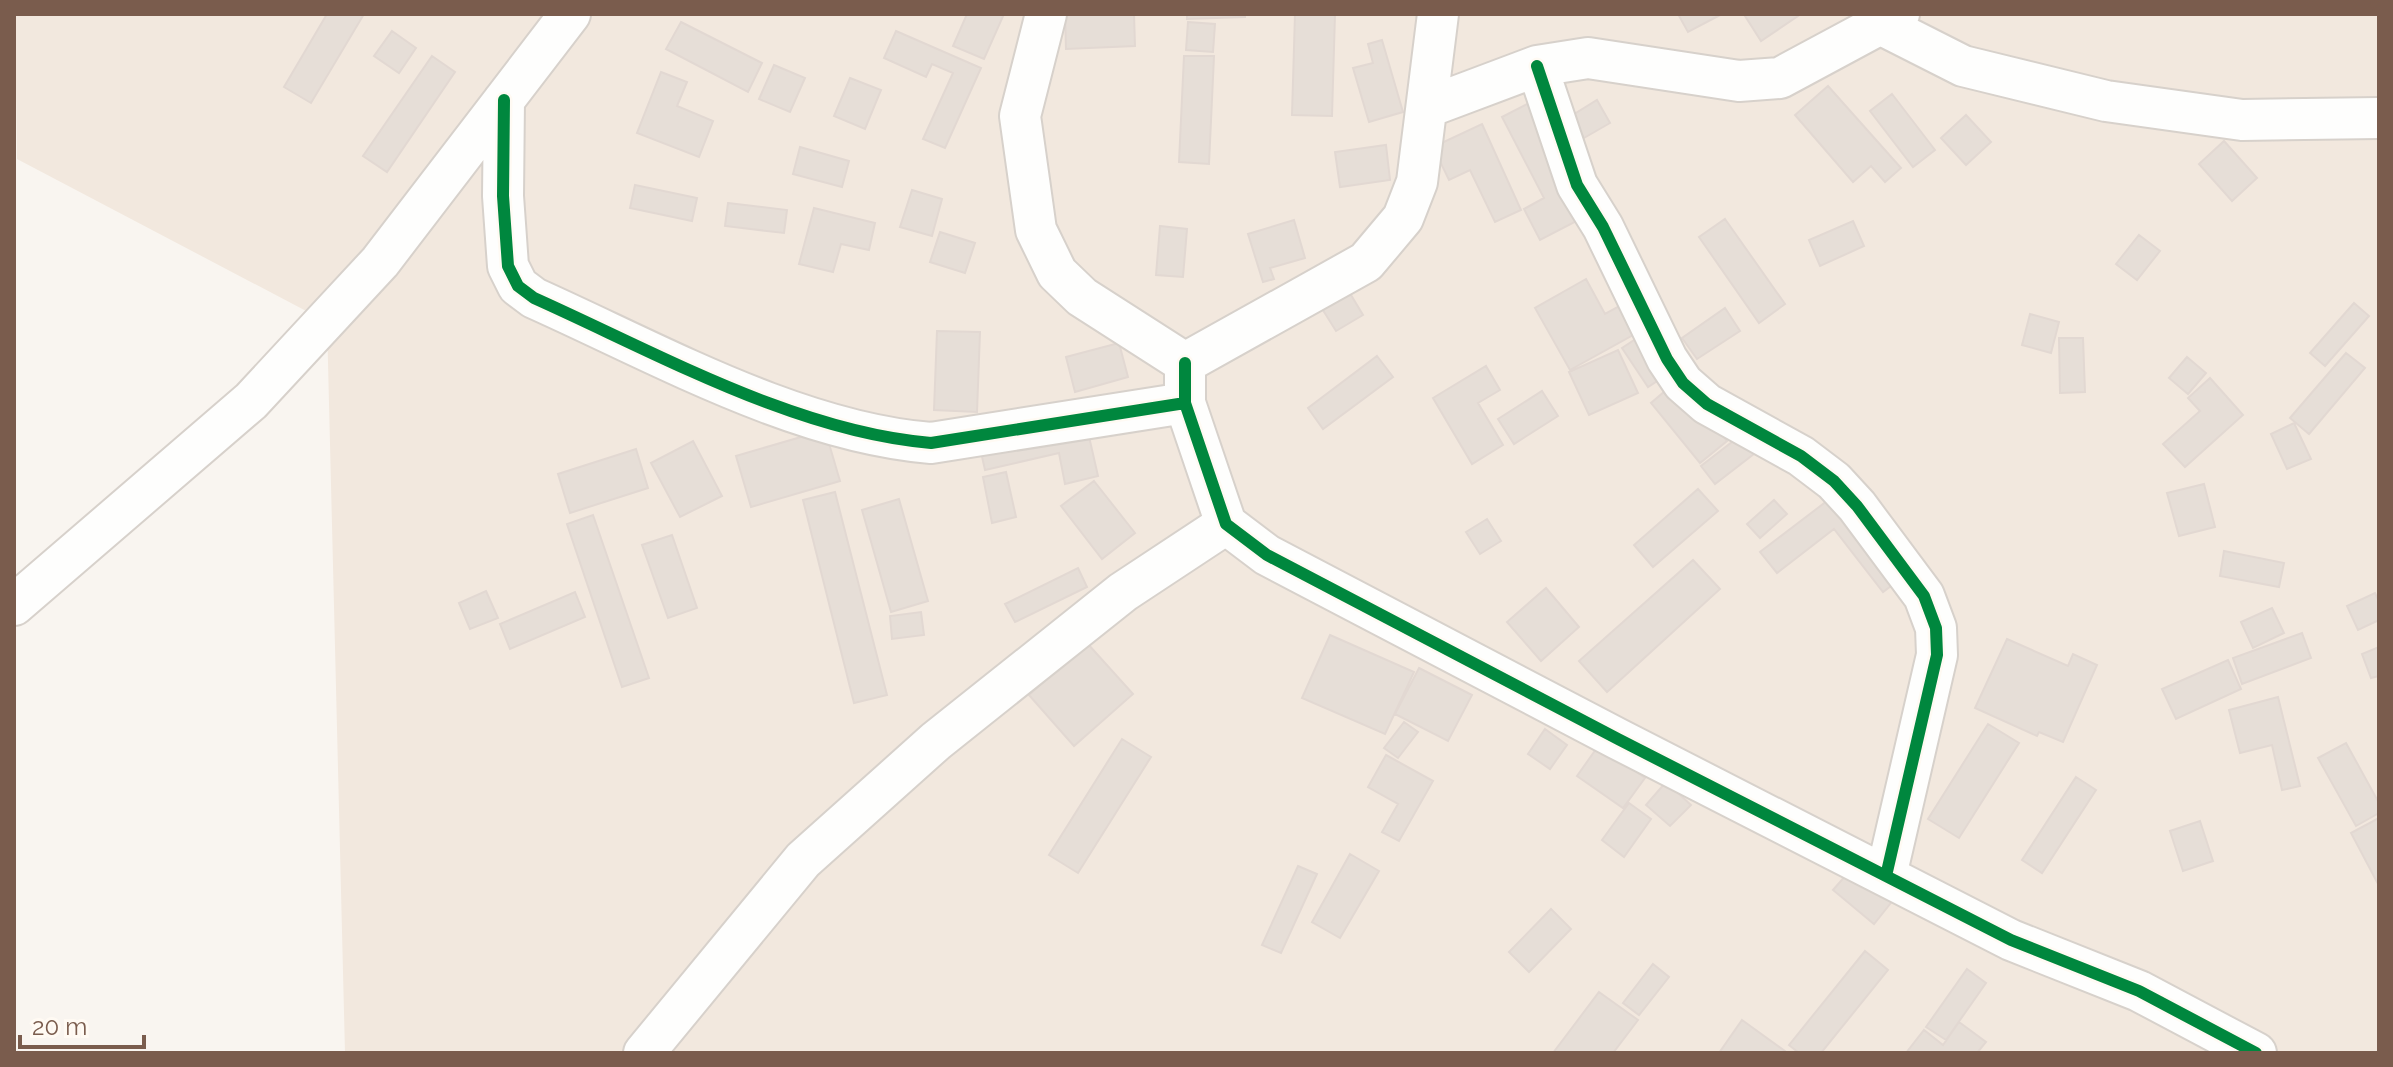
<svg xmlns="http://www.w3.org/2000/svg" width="2393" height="1067" font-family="Raleway,sans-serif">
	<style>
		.residential { fill: #f2e8de }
		.building { fill: #e6ded7; stroke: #e2d8d2; stroke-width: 2 }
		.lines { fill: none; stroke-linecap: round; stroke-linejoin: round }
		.minor-casing { stroke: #d7d1cb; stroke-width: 44 }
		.minor { stroke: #fefefd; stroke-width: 40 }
		.cycleway-casing { stroke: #fffaf3; stroke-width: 17 }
		.cycleway { stroke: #00873e; stroke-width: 12 }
	</style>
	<rect width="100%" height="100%" fill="#f9f5f0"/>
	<path class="residential" d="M15,14H2379V1053H345L327,322L17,159Z"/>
	<path class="building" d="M327,14H364L311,103L284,87Z
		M967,14H1004L984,59L953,46Z
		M1065,14H1134L1135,46L1066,49Z
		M1187,14H1245V17L1187,19Z
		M1295,14H1335L1332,116L1292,115Z
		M1678,14H1722L1688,32Z
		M1748,14H1801L1761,41L1745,16Z
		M681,22L762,63L748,92L666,49Z
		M1188,22L1215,24L1213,52L1186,50Z
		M392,31L416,48L399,73L374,56Z
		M896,31L981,68L945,148L923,139L953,73L932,64L926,77L884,58Z
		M1382,40L1403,112L1369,122L1353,68L1373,63L1368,44Z
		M432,56L455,72L387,172L363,156Z
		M1184,56H1214L1209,164L1179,162Z
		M774,65L805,78L790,112L759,99Z
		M661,72L687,82L677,106L713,121L699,157L637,133Z
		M850,78L881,90L865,129L834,116Z
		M1828,86L1901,168L1885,182L1871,166L1853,182L1795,115Z
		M1892,94L1935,150L1913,167L1870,111Z
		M1597,100L1610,123L1584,138L1571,116Z
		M1533,101L1590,214L1540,240L1524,209L1544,198L1502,117Z
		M1966,115L1991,142L1966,165L1941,138Z
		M1482,124L1521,210L1495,222L1470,170L1449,180L1433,147Z
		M2224,141L2257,178L2232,201L2199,164Z
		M1386,145L1390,180L1340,187L1335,152Z
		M800,147L849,161L842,187L793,174Z
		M635,185L697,198L692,221L630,208Z
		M912,190L942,199L932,236L900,227Z
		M728,203L787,210L784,233L725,226Z
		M814,208L875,223L869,250L841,244L833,272L799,264Z
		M1725,219L1785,304L1759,323L1699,237Z
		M1294,220L1305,258L1270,268L1274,279L1263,282L1248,234Z
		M1853,221L1864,246L1820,266L1809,240Z
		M1160,226L1187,229L1183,277L1156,275Z
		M940,232L975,243L965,273L930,262Z
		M2139,235L2160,251L2137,280L2116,264Z
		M1586,279L1605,314L1636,297L1651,325L1570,370L1535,308Z
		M1348,290L1363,315L1336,331L1321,307Z
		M2354,303L2369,316L2325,366L2310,353Z
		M1725,308L1740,331L1697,359L1682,338Z
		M2030,314L2059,322L2051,353L2022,345Z
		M937,331L980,332L977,412L934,410Z
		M1648,331L1674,370L1648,387L1622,348Z
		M2059,338H2083L2085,392L2060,393Z
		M1119,343L1128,377L1075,392L1066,357Z
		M1618,350L1638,393L1589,415L1569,372Z
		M2346,353L2365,368L2309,434L2290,418Z
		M1377,356L1393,377L1323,429L1308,408Z
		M2187,357L2206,373L2188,394L2169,378Z
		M1486,366L1500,390L1478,403L1503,445L1472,464L1433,398Z
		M2210,378L2243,415L2185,467L2163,444L2200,411L2188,398Z
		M1678,380L1727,441L1700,463L1651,403Z
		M1542,391L1558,416L1514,444L1498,419Z
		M1085,419L1098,476L1065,484L1059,453L985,470L979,443Z
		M2294,423L2311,459L2287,469L2271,434Z
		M825,430L840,481L751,507L736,456Z
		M1745,432L1759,450L1715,484L1701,466Z
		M693,441L722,496L680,517L651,463Z
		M636,449L648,488L570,513L558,474Z
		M1006,472L1016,517L992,523L983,477Z
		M1094,481L1135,533L1102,559L1061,506Z
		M2204,484L2215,527L2179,536L2167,493Z
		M1844,488L1908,573L1883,592L1834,529L1777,573L1760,552Z
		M1698,489L1718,511L1653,567L1634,545Z
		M835,492L887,695L854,703L803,500Z
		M899,499L928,601L891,612L862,510Z
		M1774,500L1787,514L1760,538L1747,524Z
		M593,515L649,678L622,687L567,524Z
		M1487,519L1501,541L1480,554L1466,532Z
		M672,535L697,608L668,618L642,545Z
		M2224,551L2284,563L2279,587L2220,576Z
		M1693,560L1720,589L1607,692L1579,661Z
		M1078,568L1087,587L1015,622L1005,604Z
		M1546,588L1579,627L1541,661L1507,622Z
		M486,591L498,618L470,629L459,603Z
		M575,592L585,617L510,649L500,624Z
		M2375,593L2379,602V620L2358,630L2347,606Z
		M2272,608L2284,633L2253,648L2241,622Z
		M921,612L924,635L892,639L890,616Z
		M2302,633L2311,658L2242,684L2233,658Z
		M1330,635L1414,672L1385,734L1302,698Z
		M2007,639L2068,666L2073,654L2097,665L2063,742L2039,732L2037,736L1975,708Z
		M1087,643L1133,694L1074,746L1029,695Z
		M2379,647V676L2371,678L2362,654Z
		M2228,660L2241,689L2176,719L2162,689Z
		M1419,668L1472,695L1448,741L1395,714Z
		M2278,697L2300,786L2282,790L2272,745L2240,753L2229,710Z
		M1404,722L1418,732L1398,758L1384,748Z
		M1988,724L2019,743L1959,838L1928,819Z
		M1545,729L1567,745L1550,769L1528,754Z
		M1122,739L1151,757L1078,873L1049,855Z
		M2346,743L2379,803V813L2356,826L2318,758Z
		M1599,745L1645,778L1623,808L1577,776Z
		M1386,755L1433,781L1399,841L1382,832L1398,804L1368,787Z
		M2076,777L2096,790L2042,873L2022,860Z
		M1666,782L1691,805L1670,826L1646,805Z
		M1629,803L1651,819L1624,857L1602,840Z
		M2379,818V880L2377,882L2351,833Z
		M2200,821L2213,861L2183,871L2170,831Z
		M1350,854L1379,871L1340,938L1312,922Z
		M1298,866L1317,874L1281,953L1262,945Z
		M1854,866L1894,899L1874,924L1833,890Z
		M1551,909L1571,929L1529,972L1509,952Z
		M1865,951L1888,970L1821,1053H1799L1789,1045Z
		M1653,964L1669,977L1639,1015L1623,1003Z
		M1967,969L1986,983L1946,1040L1926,1027Z
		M1599,992L1638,1020L1613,1053H1553Z
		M1742,1020L1785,1051L1784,1053H1719Z
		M1959,1022L1986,1042L1977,1053H1906L1924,1030L1943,1045Z"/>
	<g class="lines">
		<defs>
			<path id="minor" d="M1046,14L1020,116L1036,230L1057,273L1082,297L1185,363
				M1882,25L1963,66L2106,101L2242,120L2379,118
				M1537,66L1577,185L1603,227L1667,359L1683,383L1707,404L1801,456L1834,481L1857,506L1924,596L1936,628L1937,655L1886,876
				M504,100L503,196L508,266L518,286L534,298C657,353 796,432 931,443L1185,403
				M1428,107L1537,66L1588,58L1739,81L1780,78L1899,14
				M1185,363V403L1226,524L1267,555L1618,739L2011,940L2139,991L2256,1053
				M1185,363L1366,262L1403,218L1417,182L1438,14
				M14,605L251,401L380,262L570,14
				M644,1053L803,860L936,741L1123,592L1226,524"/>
		</defs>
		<use href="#minor" class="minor-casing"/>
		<use href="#minor" class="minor"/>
		<defs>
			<path id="cycleway" d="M1537,66L1577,185L1603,227L1667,359L1683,383L1707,404L1801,456L1834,481L1857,506L1924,596L1936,628L1937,655L1886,876
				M504,100L503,196L508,266L518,286L534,298C657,353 796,432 931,443L1185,403
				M1185,363V403L1226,524L1267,555L1618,739L2011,940L2139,991L2256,1053"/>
		</defs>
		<use href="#cycleway" class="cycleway-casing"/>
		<use href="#cycleway" class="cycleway"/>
	</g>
	<rect width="2393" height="1067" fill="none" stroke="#7a5c4d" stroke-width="32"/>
	<path d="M20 1035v12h124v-12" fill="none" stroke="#7a5c4d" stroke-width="4"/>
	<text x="32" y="1035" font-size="24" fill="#7a5c4d" stroke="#fffaf3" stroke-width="6" paint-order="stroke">20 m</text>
</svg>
